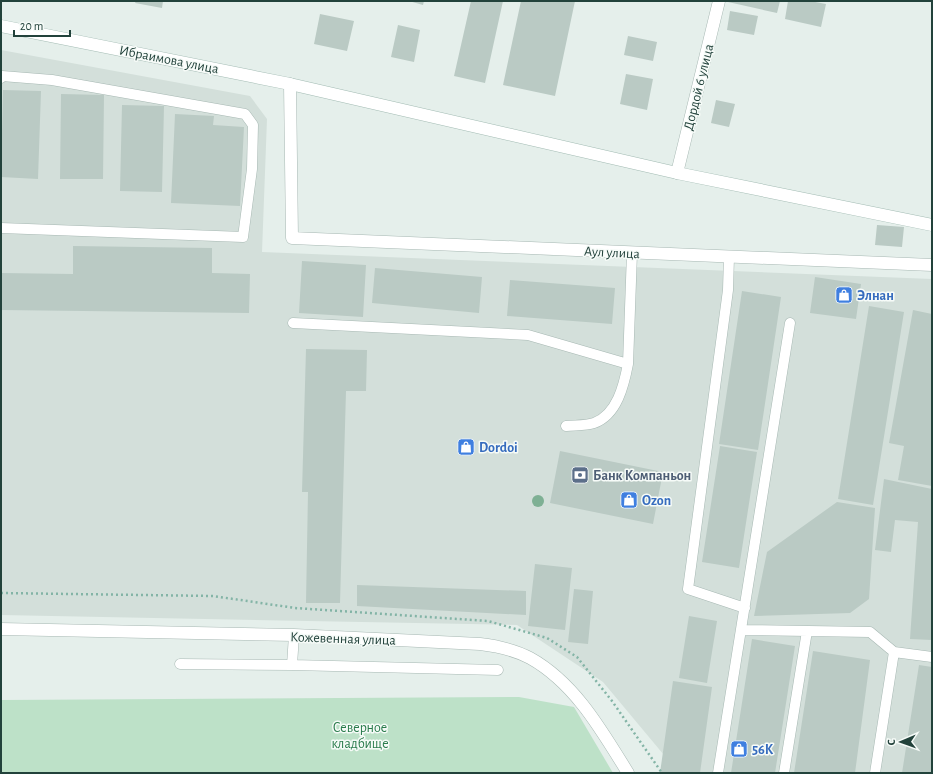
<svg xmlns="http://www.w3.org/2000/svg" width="933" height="774" font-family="'Alegreya Sans',sans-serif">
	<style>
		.built { fill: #d3dfda }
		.green { fill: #bde1c8 }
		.building { fill: #bacac4 }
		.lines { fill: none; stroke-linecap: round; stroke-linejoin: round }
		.service-casing { stroke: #a7b8b3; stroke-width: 11 }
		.minor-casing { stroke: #a7b8b3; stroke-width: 13 }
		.tertiary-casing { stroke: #a7b8b3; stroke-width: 13 }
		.secondary-casing { stroke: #a2bbb3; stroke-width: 13 }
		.path { stroke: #83b4a6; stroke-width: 2.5; stroke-dasharray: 2 3; stroke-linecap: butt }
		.service { stroke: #fff; stroke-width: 10 }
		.minor { stroke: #fff; stroke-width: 12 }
		.tertiary { stroke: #fff; stroke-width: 12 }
		.secondary { stroke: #fff; stroke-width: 12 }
		.tree { fill: #7eb094 }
		.labels { text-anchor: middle; stroke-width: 3; stroke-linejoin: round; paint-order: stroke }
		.street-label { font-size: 14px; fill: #22423b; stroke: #f6fbf8 }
		.shop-label { font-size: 14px; font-weight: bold; fill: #366cbe; stroke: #f6fbf8; text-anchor: start }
		.service-label { font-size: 14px; font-weight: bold; fill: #4e5e75; stroke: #f6fbf8; text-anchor: start }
		.park-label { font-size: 14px; fill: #2a7c4c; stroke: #f6fbf8 }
	</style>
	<rect width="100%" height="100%" fill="#e5efeb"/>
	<path class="built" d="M1,50L250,96L267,119L262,252L932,279V773H679L603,682L517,625L1,615Z"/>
	<path class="green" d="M519,697L574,707L613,773H1V700Z"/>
	<path class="building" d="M136,1H163L162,8L135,3Z
		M409,1H424L423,5Z
		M471,1H503L485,83L454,76Z
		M521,1H575L555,96L503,85Z
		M728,1H780L777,13L728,2Z
		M788,1H810L826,4L821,27L785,19Z
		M730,11L758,16L754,35L727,30Z
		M320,14L354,21L347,51L314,44Z
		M398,25L420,30L414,62L391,57Z
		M628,36L657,42L653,61L624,55Z
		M626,74L653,79L647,110L620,104Z
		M3,90L41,91L38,179L1,177Z
		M61,94L104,95L103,179H60Z
		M716,100L735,104L729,127L711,123Z
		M122,105L164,106L162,192L120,191Z
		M175,114L214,116L213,125L244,127L240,206L171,203Z
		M877,225L904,227L902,247L875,245Z
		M73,246L212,248V273L250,274L249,313L1,310V273L73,274Z
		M302,261L366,265L363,317L299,313Z
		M375,268L482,277L479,313L372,303Z
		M815,277L861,284L856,319L810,313Z
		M510,280L615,288L612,324L507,316Z
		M742,291L781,297L758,450L719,444Z
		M869,306L904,312L873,505L838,499Z
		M913,310L932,314V486L898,480L904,446L889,443Z
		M306,349L367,350L366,391H346L340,603H306L308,492H302Z
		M720,446L757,452L739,568L702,562Z
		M560,451L663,472L653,524L550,503Z
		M884,479L932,489V640L910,639L918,522L895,520L891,552L875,550Z
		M837,502L875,508L869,599L850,613L754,616L767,552Z
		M535,564L572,568L565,630L528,626Z
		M357,585L526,591V615L357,606Z
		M574,589L593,591L588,644L568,642Z
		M689,616L717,621L707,683L679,678Z
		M752,639L795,646L775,773H731Z
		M813,651L870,660L855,773H794Z
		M919,665L932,667V773H902Z
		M673,681L712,687L700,773H660Z"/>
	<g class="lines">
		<defs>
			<path id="service" d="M1,78L2,76L52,80L245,114L253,125L252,169L243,237L1,228
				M729,257L728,290L688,589L745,608
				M293,323L528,335L628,364L632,253
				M566,426C575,425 585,426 594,423C617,415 624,385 628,364
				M741,630L870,632L894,652L932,657
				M294,635L292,665L498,670
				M180,664L292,665
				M718,773L790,323
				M784,773L807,631
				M875,773L894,652"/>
			<path id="minor" d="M290,84L292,238L932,265
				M677,173L719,1"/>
			<path id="tertiary" d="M1,629L294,635L480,644C497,646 515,650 530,658C575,683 602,731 628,773"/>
			<path id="secondary" d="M1,26L290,84L677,173L932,225"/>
		</defs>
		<use href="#service" class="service-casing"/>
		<use href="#minor" class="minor-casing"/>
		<use href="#tertiary" class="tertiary-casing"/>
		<use href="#secondary" class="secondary-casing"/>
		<path class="path" d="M1,593L213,596L295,608L488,621L547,638L577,657L612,701L662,773"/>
		<use href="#service" class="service"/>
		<use href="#minor" class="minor"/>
		<use href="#tertiary" class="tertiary"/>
		<use href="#secondary" class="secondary"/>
	</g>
	<circle class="tree" cx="538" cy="501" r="6"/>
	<defs>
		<symbol id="shop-square" viewBox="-11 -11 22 22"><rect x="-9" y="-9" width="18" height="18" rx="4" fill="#3f7fe0" stroke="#f6fbf8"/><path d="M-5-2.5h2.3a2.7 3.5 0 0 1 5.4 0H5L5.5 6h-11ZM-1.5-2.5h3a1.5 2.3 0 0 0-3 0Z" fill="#fff"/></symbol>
		<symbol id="bank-square" viewBox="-11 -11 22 22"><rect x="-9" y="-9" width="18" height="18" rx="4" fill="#5c6f8a" stroke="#f6fbf8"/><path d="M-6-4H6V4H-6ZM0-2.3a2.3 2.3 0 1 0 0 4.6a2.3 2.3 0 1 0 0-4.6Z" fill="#fff"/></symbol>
	</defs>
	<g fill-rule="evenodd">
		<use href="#shop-square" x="834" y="285" width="20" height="20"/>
		<use href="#shop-square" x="456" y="437" width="20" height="20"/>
		<use href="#bank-square" x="570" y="465" width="20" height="20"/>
		<use href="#shop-square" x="619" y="490" width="20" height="20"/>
		<use href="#shop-square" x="729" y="739" width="20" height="20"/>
	</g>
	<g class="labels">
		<g class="street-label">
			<text transform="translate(169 59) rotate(11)" y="5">Ибраимова улица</text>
			<text transform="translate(698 87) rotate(-76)" y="5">Дордой 6 улица</text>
			<text transform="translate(612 252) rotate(3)" y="5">Аул улица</text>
			<text transform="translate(343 638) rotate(2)" y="5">Кожевенная улица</text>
		</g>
		<g class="shop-label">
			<text x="857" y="300">Элнан</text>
			<text x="479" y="452">Dordoi</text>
			<text x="642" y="505">Ozon</text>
			<text x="752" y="754">56К</text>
		</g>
		<g class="service-label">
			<text x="593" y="480">Банк Компаньон</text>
		</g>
		<g class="park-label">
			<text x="360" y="732">Северное<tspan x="360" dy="16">кладбище</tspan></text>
		</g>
	</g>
	<rect width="933" height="774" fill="none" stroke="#22423b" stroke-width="4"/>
	<g transform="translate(901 742) rotate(268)" stroke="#f6fbf8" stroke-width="3" paint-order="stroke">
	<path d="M0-3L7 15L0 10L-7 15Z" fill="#22423b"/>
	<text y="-6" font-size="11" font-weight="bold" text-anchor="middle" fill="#22423b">С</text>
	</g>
	<path d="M14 30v6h56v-6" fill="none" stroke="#22423b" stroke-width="2"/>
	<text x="20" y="30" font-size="12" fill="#22423b" stroke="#f6fbf8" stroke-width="3" paint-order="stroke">20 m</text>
</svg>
